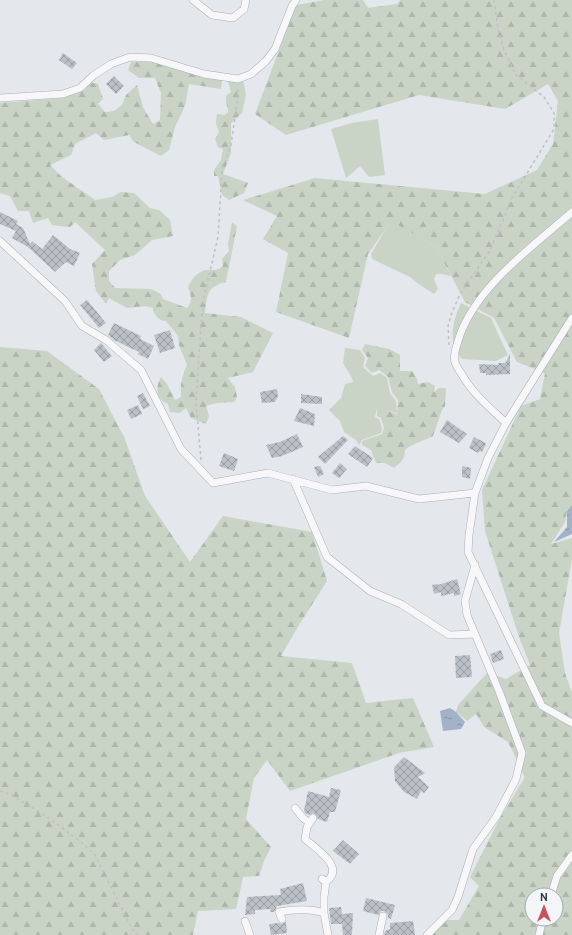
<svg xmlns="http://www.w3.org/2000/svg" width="572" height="935" font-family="Cabin,sans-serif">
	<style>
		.green { fill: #c9d4c6 }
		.forest { fill: url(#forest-firs); fill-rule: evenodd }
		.water { fill: url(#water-ripples) }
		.building { fill: url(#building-cross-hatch) }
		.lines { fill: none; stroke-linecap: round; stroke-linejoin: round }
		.minor-casing { stroke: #a9aeb5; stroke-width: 8 }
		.path { stroke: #bec0c6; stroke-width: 1.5; stroke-dasharray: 3 3; stroke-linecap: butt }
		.minor { stroke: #f7f7f9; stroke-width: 7 }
	</style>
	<defs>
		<pattern id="forest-firs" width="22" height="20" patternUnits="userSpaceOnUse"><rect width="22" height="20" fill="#c9d4c6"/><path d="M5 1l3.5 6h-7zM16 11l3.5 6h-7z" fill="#adb7ab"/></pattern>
		<pattern id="water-ripples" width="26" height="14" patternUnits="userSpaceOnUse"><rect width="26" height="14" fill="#a2b3c8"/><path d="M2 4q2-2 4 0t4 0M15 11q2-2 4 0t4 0" fill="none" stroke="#8492a4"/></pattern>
		<pattern id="building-cross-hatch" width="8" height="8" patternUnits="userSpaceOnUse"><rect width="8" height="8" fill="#bbc0c7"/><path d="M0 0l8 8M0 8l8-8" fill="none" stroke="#989da3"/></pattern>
	</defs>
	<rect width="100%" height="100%" fill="#e4e7eb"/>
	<path class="green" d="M378,119L385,175L369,177L360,166L346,178L331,129L351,123Z
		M391,220L436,247L451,276L442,274H436L434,279L438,289L434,294L417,283L410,277L372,259L371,254Z
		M461,303L491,318L508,355L496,361L462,359C459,355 455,350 454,346C450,333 455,315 461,303Z
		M345,348L360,350L365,358L363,367L373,376L380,373L387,378L390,393L396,401L397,413L377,408L375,417L379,419L382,428L381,433L362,440L359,445L356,440L344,432L340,421L329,410L341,398L345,384L353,382L352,378L343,363Z"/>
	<path class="forest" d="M324,0H363L368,8L397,4L400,0H572V505L567,511L565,522L551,544L572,538V559L559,633L565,673L572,693V935H433L445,920H459L479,886L470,877L501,816L525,777L508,742L484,727L476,714L467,721L456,712L458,705L487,673L506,679L530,665L519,637L485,531L482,490L521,406L540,399L545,373L517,362L494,318L465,302L436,247L391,221L368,254L349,338L276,312L288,253L263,239L277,216L243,200L315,178L485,194L537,170L553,144L558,101L548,84L505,109L419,95L286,135L255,114L296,5ZM532,895H556V919H532Z
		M131,62H152L223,73L221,89L189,84L185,106L175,127L169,150L161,156L134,142L129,135L104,140L96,133L75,144L71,155L50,165L62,177L95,200L112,197L121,192L134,193L150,208L159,210L170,220L173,236L152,240L135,255L120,260L109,271V281L115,288L151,289L161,294L163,299L187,308C193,301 191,295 188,287C191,280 197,272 206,270C214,269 216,272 223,266L222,259L229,251L228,244L232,222L237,226L226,282C207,286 207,296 205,313L241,317L273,333L253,372L228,378L235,387L237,397L234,402L216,403L206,406L209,416L206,424L191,418L186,408L180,413L170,412L168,404C156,399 155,388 161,377L167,384L175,400L181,397C180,384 182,376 187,365L179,345L178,336L166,321C159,321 156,316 153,311V308L145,306L127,308L109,298L106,304L96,291L92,264L105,250L75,222L70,227L52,225L48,218L33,223L29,211H18L10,196L0,193V103L63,98L85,90L90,82L98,84L103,99L98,104L105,112L114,111L122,105L126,95L137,85L143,107L153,124L160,120L161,93L155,78H139L128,70Z
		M228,81L235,82L243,81L246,95L242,113L231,123V153L223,174L248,183L244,193L229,200L222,195L218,176H214V170L221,160L223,149L218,147L215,139L219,132L216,123L217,114L225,115L228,112C228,105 225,104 226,96L231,92Z
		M365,344L389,349L400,355V371H412L417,379L418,384L428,382L435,386L434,392L439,388H446L445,406L442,410L433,436C424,441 413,443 405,450C405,459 401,462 394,468L385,463H376L371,450L362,445V441L382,434L384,428L381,418L377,416V407L397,414L398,400L392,392L388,377L379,370L372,373L365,366L368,358L362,350Z
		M0,347L47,351L99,389L125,439L145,496L190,562L223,516L312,532L327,581L299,625L281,656L352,663L366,703L413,698L434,747L399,753L290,791L267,760L254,778L246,819L271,847L264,861L259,876L243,877L236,909L198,911L193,935H0Z"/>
	<path class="water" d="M572,505V534L554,542L567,527V511Z
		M450,708L456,712L465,722L461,729L443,731L440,711Z"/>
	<path class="building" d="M63,53L77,63L72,69L59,60Z
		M114,76L124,86L116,94L106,84Z
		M0,212L18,221L16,224L23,228L30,244L32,241L42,249L53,235L70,249L80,253L74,266L66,262L55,272L28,247L12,238L16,231L0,224Z
		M87,300L106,323L99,328L80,305Z
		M114,323L141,336L140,339L154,346L148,359L138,354L139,352L114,340L108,335Z
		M170,330L175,348L160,353L154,335Z
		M101,343L112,356L104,362L94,350Z
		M510,354V374L486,375V373H480L479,364L499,365L498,363H505Z
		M277,389L278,396L275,402L262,403L260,392Z
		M143,393L150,406L143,409L137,396Z
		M301,394L322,397V404L301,403Z
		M138,405L142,414L131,419L127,410Z
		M300,408L315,414L314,426L294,421Z
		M447,420L467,434L459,443L440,432Z
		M297,434L303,447L282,456L272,458L266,445L280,442Z
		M343,436L348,440L325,464L318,457Z
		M474,437L484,442L486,444L482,452L480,451L478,453L469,448Z
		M355,446L373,458L367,467L348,454Z
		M224,453L238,459L234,471L219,466Z
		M340,463L347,469L339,478L332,473Z
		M320,466L324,474L318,477L314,467Z
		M462,466L471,468L470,479L462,477Z
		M457,579L461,594L454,596V593L441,596V592L434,594L432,585L438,584V585Z
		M501,650L504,659L493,663L490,654Z
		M470,655L472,677L456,678L455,656Z
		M404,757L425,773L418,777L429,787L424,793L421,791L417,799L404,792L395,781L394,767Z
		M331,788L341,790L335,812H330L327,822L318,819L315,814L313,813L309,815L305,813L304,811L308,791L329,797Z
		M343,840L359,854L350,864L333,851Z
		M303,883L307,901L277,906L274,912H271L270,909L255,910V914L245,915L247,897L281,895L280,889Z
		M366,898L395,905L391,919L388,918V914L384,911H381L378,915L363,911Z
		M341,907L342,914L353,913L352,935H343L342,924H331L329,908Z
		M413,921L415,935H384L385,931L390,929V923Z
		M286,922L287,933L271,935L269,924L279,923L282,924Z"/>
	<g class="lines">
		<defs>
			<path id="minor" d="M193,0L212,15L233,18L244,9L246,0
				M0,98L63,94L80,88L94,75L111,64L130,57L151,58L204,74L238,79L251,74L266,61L275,49L292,6L296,0
				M0,241L65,301L82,326L106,340L141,370L181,449L213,483L268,473L332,490L366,486L419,499L475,493
				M572,318L506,423L488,458L475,493L469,535L468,552L542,706L572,723
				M506,423C489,407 472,393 461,373C459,370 456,366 455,362C453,355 456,348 458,341C474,288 532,247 572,212
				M293,479L327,557L370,591L401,604L449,635L474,634
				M295,808L303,818L310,823
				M313,818L307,827L305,839C316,849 346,867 326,882
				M322,879L326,882L324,897V913
				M551,895L557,876L572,855
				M282,919L279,912C295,909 309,908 324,913L328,935
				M245,921L250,935
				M379,935L383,916
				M427,935L452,910L458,897L473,849L496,817L516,779L522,753L499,691L467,615L465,601L475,565
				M539,935L543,919"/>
		</defs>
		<use href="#minor" class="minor-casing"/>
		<path class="path" d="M449,345L448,326L451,315L460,294L489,252L501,225L512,198L554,129V113L544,97L516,75L504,50L498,29L494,0
			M201,460L196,402L201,324L204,297L218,237L222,171L231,145L237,103L238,87
			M0,791L12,795L50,819L81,842L95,855L132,929L138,935"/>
		<use href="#minor" class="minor"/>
	</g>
	<g transform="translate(544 907)"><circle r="19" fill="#f4f5f8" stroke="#a4a8af"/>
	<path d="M0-3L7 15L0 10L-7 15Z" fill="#c65261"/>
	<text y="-6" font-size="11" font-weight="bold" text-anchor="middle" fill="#2d3442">N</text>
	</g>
</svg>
